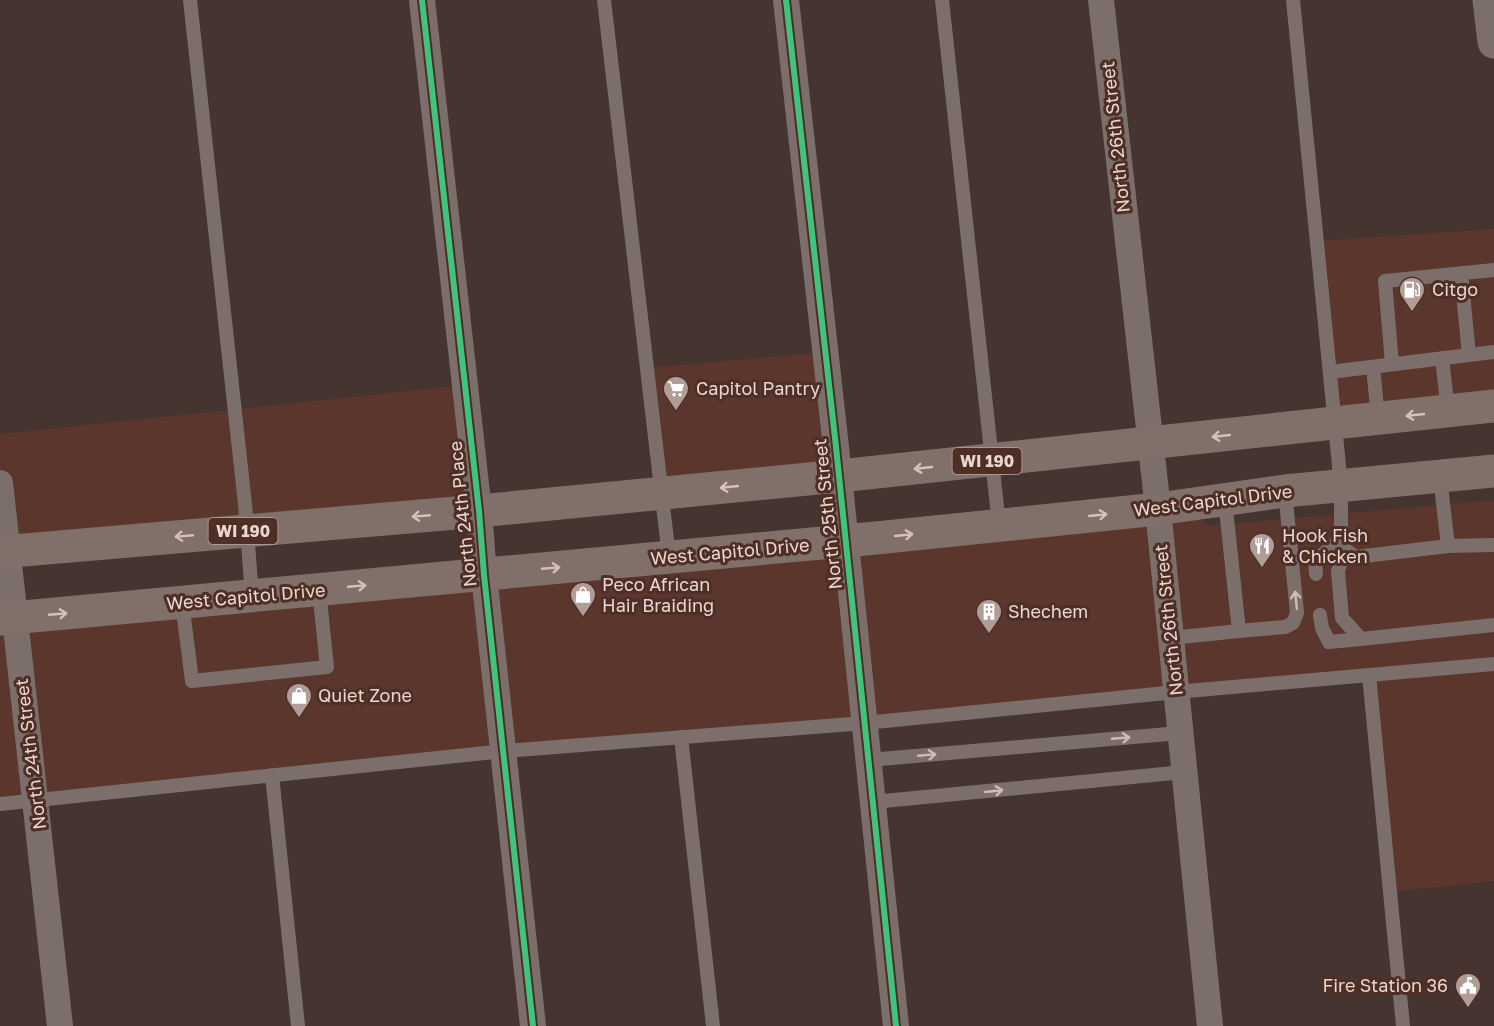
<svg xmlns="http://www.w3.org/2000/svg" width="1494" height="1026" font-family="'Golos Text',sans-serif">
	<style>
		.built { fill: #5a362c }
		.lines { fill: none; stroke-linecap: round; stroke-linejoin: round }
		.lane { stroke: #7c6f6b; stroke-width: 14 }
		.street { stroke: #7c6f6b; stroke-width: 26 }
		.secondary { stroke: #7c6f6b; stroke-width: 33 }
		.primary { stroke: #81706a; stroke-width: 33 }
		.cycleway-casing { stroke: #4e2f26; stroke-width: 10 }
		.cycleway { stroke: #40c37c; stroke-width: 6 }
		.oneway { stroke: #d5c1bc }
		.oneway2 { stroke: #cebcb7 }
		.labels { text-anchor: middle; stroke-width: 6; stroke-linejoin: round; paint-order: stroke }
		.shield { fill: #4e2f26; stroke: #bba39d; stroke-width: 1.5 }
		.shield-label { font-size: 16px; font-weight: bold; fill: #ead5d0 }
		.street-label { font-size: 18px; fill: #ead5d0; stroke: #4e2f26 }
		.poi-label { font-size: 18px; fill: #ead5d0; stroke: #4e2f26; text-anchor: start }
	</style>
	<rect width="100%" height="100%" fill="#45342f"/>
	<path class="built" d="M1494,229V406L1335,424L1317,241Z
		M825,352L839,476L661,494L646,368Z
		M465,385L479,511L0,552V434Z
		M1482,501H1494V881L1390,892L1369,676L0,804V619L1184,505L1208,526Z"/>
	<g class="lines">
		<path class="lane" d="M190,0L245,504L252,596
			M604,0L669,557
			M942,0L999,525
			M1293,0L1341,486V525L1345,550L1356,557L1448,546L1494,545
			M1461,273L1469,355
			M1442,358L1448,411
			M1392,364L1385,281L1494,270
			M1373,367L1378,418
			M1330,372L1494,352
			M1440,477L1448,546
			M1345,550L1338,571L1342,618L1361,639L1494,625
			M1316,574L1315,561L1343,537
			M182,602L192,681L327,667L319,590
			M1320,615L1322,628L1329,642L1361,639
			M1239,631L1285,627L1293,623L1297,613L1285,491
			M1171,638L1239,631L1225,500
			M1369,675L1403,1026
			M681,737L713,1026
			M869,760L1180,733
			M272,775L298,1026
			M873,802L1184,772
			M0,804L504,751L865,723L1176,692L1494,664"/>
		<path class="street" d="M422,0L479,511L484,575L533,1026
			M786,0L836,447L896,1026
			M1101,0L1158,509L1210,1026
			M0,483L60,1026"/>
		<path class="secondary" d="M1489,0L1494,42"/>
		<path class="primary" d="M0,552L479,511L839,476L1494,406
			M0,619L876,538L1158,509L1285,491L1494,471"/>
		<defs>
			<path id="cycleway" d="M422,0L479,511L484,575L533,1026
				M786,0L836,447L896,1026"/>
		</defs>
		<use href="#cycleway" class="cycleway-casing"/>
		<use href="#cycleway" class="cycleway"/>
	</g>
	<defs><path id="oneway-shaft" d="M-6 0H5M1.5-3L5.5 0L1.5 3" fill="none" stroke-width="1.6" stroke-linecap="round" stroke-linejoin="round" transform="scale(1.5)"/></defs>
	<g class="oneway">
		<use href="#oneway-shaft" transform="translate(1415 415) rotate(174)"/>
		<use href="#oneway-shaft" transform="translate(1221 436) rotate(174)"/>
		<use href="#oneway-shaft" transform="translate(923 468) rotate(174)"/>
		<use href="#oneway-shaft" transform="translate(729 487) rotate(174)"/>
		<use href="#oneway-shaft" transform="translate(1098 515) rotate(-6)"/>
		<use href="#oneway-shaft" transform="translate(421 516) rotate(175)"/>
		<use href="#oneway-shaft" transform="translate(904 535) rotate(-6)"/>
		<use href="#oneway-shaft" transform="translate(184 536) rotate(175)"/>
		<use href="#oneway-shaft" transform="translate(551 568) rotate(-5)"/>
		<use href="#oneway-shaft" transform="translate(357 586) rotate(-5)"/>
		<use href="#oneway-shaft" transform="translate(58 614) rotate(-5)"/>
	</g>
	<g class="oneway2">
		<use href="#oneway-shaft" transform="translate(1296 600) rotate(-96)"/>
		<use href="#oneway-shaft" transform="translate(1121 738) rotate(-5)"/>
		<use href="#oneway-shaft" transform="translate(927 755) rotate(-5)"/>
		<use href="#oneway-shaft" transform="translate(994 791) rotate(-6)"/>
	</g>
	<defs>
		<symbol id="fuel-pin" viewBox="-11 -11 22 30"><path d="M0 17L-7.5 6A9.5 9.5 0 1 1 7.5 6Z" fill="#b09d98" stroke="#4e2f26"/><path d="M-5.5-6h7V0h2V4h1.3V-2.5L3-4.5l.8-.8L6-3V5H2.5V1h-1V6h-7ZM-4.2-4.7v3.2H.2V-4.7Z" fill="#fff"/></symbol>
		<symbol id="supermarket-pin" viewBox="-11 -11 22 30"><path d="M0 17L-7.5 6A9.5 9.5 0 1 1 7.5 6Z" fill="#b09d98" stroke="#4e2f26"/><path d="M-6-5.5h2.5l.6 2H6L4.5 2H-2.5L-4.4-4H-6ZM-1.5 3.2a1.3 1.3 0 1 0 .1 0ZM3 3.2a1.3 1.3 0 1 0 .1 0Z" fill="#fff"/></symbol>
		<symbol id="restaurant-pin" viewBox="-11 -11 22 30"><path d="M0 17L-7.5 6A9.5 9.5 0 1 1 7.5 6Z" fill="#b09d98" stroke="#4e2f26"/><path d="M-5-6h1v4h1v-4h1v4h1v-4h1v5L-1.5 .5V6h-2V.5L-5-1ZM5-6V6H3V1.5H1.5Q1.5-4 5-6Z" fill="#fff"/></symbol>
		<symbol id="shop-pin" viewBox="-11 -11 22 30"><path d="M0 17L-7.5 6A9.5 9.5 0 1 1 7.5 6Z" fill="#b09d98" stroke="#4e2f26"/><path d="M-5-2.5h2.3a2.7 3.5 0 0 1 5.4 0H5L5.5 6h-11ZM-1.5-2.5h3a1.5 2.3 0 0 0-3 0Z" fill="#fff"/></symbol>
		<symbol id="building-pin" viewBox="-11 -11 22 30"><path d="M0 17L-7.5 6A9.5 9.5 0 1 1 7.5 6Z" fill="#b09d98" stroke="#4e2f26"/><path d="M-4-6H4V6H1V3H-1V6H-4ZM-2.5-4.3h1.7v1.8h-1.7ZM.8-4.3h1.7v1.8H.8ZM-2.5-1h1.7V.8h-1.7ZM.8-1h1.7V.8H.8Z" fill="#fff"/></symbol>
		<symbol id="civic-pin" viewBox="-11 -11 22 30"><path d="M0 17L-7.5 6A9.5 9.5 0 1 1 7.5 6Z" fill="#b09d98" stroke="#4e2f26"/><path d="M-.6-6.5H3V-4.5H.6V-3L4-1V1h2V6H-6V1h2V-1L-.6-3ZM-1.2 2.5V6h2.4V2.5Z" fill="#fff"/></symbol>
	</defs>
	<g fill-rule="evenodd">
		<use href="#fuel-pin" x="1397" y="275" width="30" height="40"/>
		<use href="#supermarket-pin" x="661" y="374" width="30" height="40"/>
		<use href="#restaurant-pin" x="1247" y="531" width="30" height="40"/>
		<use href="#shop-pin" x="568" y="580" width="30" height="40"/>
		<use href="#building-pin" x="974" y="597" width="30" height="40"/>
		<use href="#shop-pin" x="284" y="681" width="30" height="40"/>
		<use href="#civic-pin" x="1453" y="971" width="30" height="40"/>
	</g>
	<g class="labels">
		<g class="shield">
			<rect x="952.5" y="448" width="69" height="26" rx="4.5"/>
			<rect x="208.5" y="518" width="69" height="26" rx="4.5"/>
		</g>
		<g class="shield-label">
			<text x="987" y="467">WI 190</text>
			<text x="243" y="537">WI 190</text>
		</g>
		<g class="street-label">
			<text transform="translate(1116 137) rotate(-96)" y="6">North 26th Street</text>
			<text transform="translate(1213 501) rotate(-7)" y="6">West Capitol Drive</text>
			<text transform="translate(463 514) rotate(-96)" y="6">North 24th Place</text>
			<text transform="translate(828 514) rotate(-96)" y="6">North 25th Street</text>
			<text transform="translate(730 552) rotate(-5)" y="6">West Capitol Drive</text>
			<text transform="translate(246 597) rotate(-5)" y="6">West Capitol Drive</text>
			<text transform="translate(1169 620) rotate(-96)" y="6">North 26th Street</text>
			<text transform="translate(31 754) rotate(-97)" y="6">North 24th Street</text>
		</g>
		<g class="poi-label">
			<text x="1432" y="296">Citgo</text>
			<text x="696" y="395">Capitol Pantry</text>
			<text x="1282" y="542">Hook Fish<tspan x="1282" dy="21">&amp; Chicken</tspan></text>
			<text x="602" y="591">Peco African<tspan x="602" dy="21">Hair Braiding</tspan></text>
			<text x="1008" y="618">Shechem</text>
			<text x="318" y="702">Quiet Zone</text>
			<text x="1448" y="992" text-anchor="end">Fire Station 36</text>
		</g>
	</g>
</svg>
